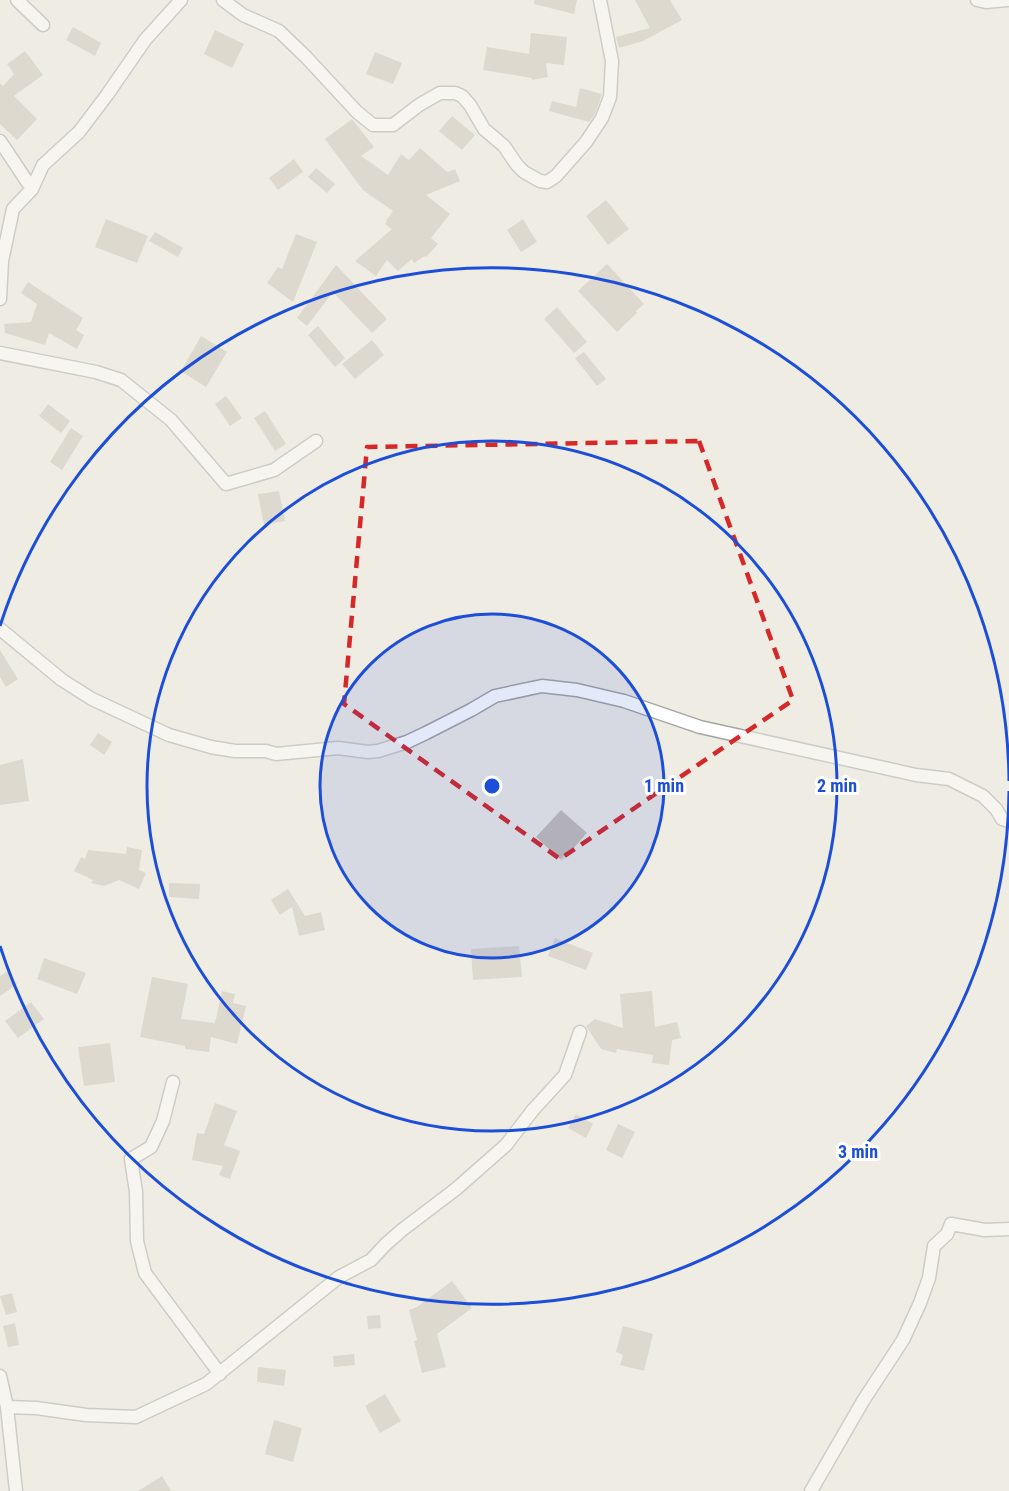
<svg xmlns="http://www.w3.org/2000/svg" width="1009" height="1491" font-family="'Roboto Condensed',sans-serif">
	<style>
		.building { fill: #c7c0b6 }
		.lines { fill: none; stroke-linecap: round; stroke-linejoin: round }
		.minor-casing { stroke: #a5a5a5; stroke-width: 15 }
		.minor { stroke: #fff; stroke-width: 12 }
		.marked { fill: none; stroke: #d62828; stroke-width: 4.5; stroke-dasharray: 12 8; stroke-linejoin: round }
		.ring { fill: none; stroke: #1d4ed8; stroke-width: 3 }
		.centre { fill: #1d4ed8; stroke: #fff; stroke-width: 3 }
		.ring-label { font-size: 18px; text-anchor: middle; font-weight: bold; fill: #1d4ed8; stroke: #fff; stroke-width: 6; stroke-linejoin: round; paint-order: stroke }
	</style>
	<rect width="100%" height="100%" fill="#efede3"/>
	<path class="building" d="M534,0H577L574,14L534,4Z
		M635,0H670L682,20L643,41L619,48L616,37L650,28Z
		M73,27L101,43L95,56L66,40Z
		M215,30L244,44L232,68L204,54Z
		M531,33L567,37L564,65L546,63L548,77L532,80V78L483,70L487,47L529,54Z
		M25,51L43,75L14,96L37,119L17,140L0,124V83L3,86L14,74L7,64Z
		M375,52L402,63L393,84L366,74Z
		M580,88L602,94L595,114L589,122L549,111L552,101L576,107Z
		M452,116L475,135L462,150L439,131Z
		M352,119L374,147L361,156L388,175L401,154L409,160L420,148L447,172L455,169L460,181L426,195L450,214L431,238L438,244L426,257L425,256L414,263L412,259L398,271L387,260L376,276L355,261L392,229L385,224L387,222L386,221L393,211L363,190L325,139Z
		M294,159L303,172L278,190L269,178Z
		M316,168L335,184L327,193L308,177Z
		M606,200L629,229L608,245L586,216Z
		M106,219L148,236L137,263L95,247Z
		M523,219L537,242L521,252L507,230Z
		M155,232L183,248L178,257L149,241Z
		M296,234L317,242L293,302L267,283L278,267L282,269Z
		M607,264L644,304L636,311L637,313L617,332L578,291Z
		M336,265L387,319L372,333L333,292L307,326L297,318Z
		M28,282L83,318L76,330L84,335L77,349L49,333L45,345L5,333L4,324L31,322L37,304L21,293Z
		M557,307L587,342L574,353L544,319Z
		M318,326L345,358L335,367L308,335Z
		M201,336L227,352L206,387L181,371Z
		M372,340L384,355L355,379L342,364Z
		M584,352L606,379L597,386L575,358Z
		M226,396L242,418L230,426L215,404Z
		M48,404L70,421L61,433L39,416Z
		M265,411L286,444L275,451L254,418Z
		M71,428L83,436L62,470L50,462Z
		M279,491L285,521L264,525L258,494Z
		M0,650L18,679L6,687L0,677Z
		M98,733L112,742L104,755L90,745Z
		M23,759L29,801L0,805V765Z
		M561,810L587,833L562,861L536,837Z
		M127,847L142,850L139,870L146,873L139,889L119,880L104,886L91,883L93,880L74,871L81,857L85,859L88,850L126,854Z
		M169,883L200,884L199,899L169,897Z
		M288,889L305,916L321,912L325,930L299,936L292,907L280,915L271,900Z
		M555,938L593,953L586,970L548,956Z
		M519,946L522,977L473,980L471,949Z
		M44,958L86,973L77,994L37,979Z
		M8,971L17,984L0,996V976Z
		M152,977L188,984L181,1019L215,1023L222,991L235,994L233,1003L246,1006L237,1044L211,1037L209,1052L185,1049V1046L140,1037Z
		M652,991L655,1027L677,1022L681,1038L672,1040L669,1065L652,1063L653,1055L617,1049L616,1053L601,1049L586,1026L595,1019L623,1028L620,994Z
		M31,1002L44,1019L18,1038L5,1021Z
		M110,1043L115,1082L84,1086L78,1047Z
		M215,1103L237,1111L224,1145L240,1151L230,1179L219,1175L223,1166L192,1160L197,1133L204,1134Z
		M576,1114L593,1124L586,1138L568,1128Z
		M618,1124L635,1132L622,1158L606,1150Z
		M452,1281L472,1308L437,1334L446,1367L422,1373L414,1341L417,1340L409,1310L417,1307Z
		M12,1293L17,1312L6,1315L0,1296Z
		M380,1315L381,1328L368,1329L367,1316Z
		M15,1323L19,1345L8,1347L3,1326Z
		M623,1326L653,1334L644,1371L620,1365L623,1355L616,1352Z
		M354,1354L355,1365L334,1367L333,1356Z
		M258,1367L286,1370L284,1386L257,1382Z
		M385,1394L401,1421L380,1433L365,1406Z
		M274,1420L302,1428L293,1462L265,1454Z
		M162,1476L171,1491H138Z"/>
	<g class="lines">
		<defs>
			<path id="minor" d="M17,0L43,25
				M223,0L243,15L279,31L306,57L357,112L373,125H393L419,105L440,93H455L462,96L470,105L484,129L504,146L517,165L524,172L540,181L547,182L556,176L586,142L602,118L610,97L612,61L600,0
				M977,0L986,2L1007,0
				M0,141L32,189L13,209L2,261L0,299
				M32,189L43,165L79,132L107,95L145,40L181,0
				M0,353L96,372L121,380L171,420L226,484L274,470L316,441
				M0,629L62,680L92,699L169,735L211,747L235,751H266L276,754L338,748L368,752L378,751L407,742L426,733L471,710L495,696L542,686L577,690L624,701L700,727L916,775L949,779L983,796L996,809L1002,819L1009,821
				M173,1082L163,1121L151,1147L131,1159L136,1192L137,1241L145,1273L220,1374
				M0,1376L7,1407L16,1491
				M7,1407L36,1408L86,1415L136,1417L206,1384L339,1277L371,1260L386,1244L402,1230L456,1189L506,1145L533,1110L565,1075L580,1032
				M811,1491L863,1401L903,1340L920,1303L929,1278L934,1246L947,1234L951,1224L985,1230L1009,1229"/>
		</defs>
		<use href="#minor" class="minor-casing"/>
		<use href="#minor" class="minor"/>
	</g>
	<path d="M0 0H1009V1491H0ZM699,441L793,700L560,859L344,704L367,447Z" fill="#efede3" fill-opacity=".55" fill-rule="evenodd"/>
	<path class="marked" d="M699,441L793,700L560,859L344,704L367,447Z"/>
	<circle cx="492" cy="786" r="172" fill="#1d4ed8" fill-opacity=".12"/>
	<g class="ring">
		<circle cx="492" cy="786" r="172"/>
		<circle cx="492" cy="786" r="345"/>
		<path d="M1009 791A517 517 0 0 1 0 946M0 626A517 517 0 0 1 1009 781"/>
	</g>
	<circle cx="492" cy="786" r="9" class="centre"/>
	<g class="ring-label">
		<text x="664" y="792">1 min</text>
		<text x="837" y="792">2 min</text>
		<text x="858" y="1158">3 min</text>
	</g>
</svg>
